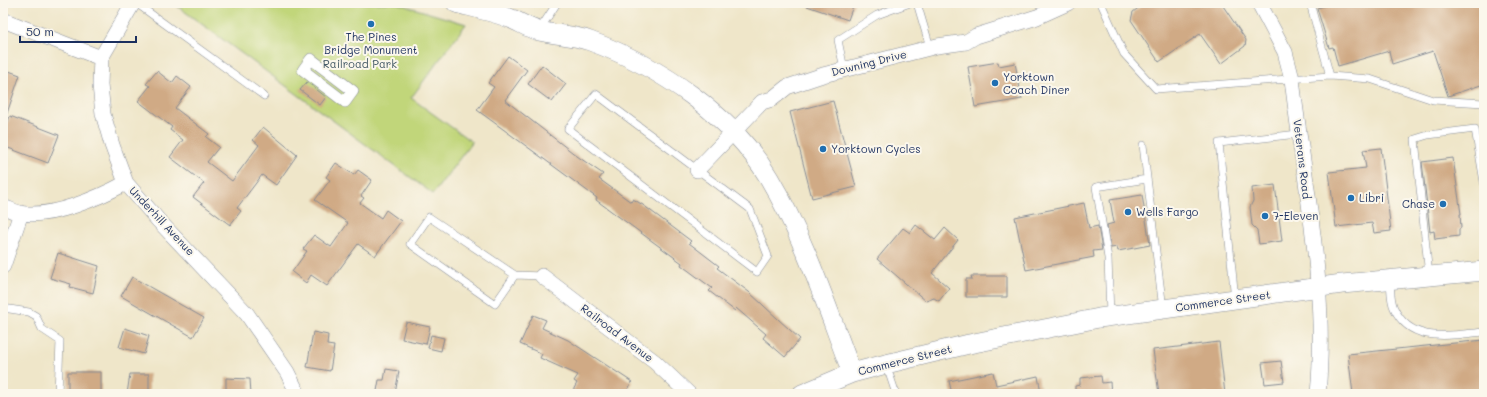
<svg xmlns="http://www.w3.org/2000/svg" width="1487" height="397" font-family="Mali,sans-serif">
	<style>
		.green { fill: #c1d67a; stroke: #6e826c }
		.building { fill: #d0aa85 }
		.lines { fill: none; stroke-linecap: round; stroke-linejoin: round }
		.service-casing { stroke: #858a94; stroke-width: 8 }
		.pedestrian-casing { stroke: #858a94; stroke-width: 12 }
		.minor-casing { stroke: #858a94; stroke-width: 16 }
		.tertiary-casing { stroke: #858a94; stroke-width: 20 }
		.service { stroke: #fff; stroke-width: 7 }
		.pedestrian { stroke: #fff; stroke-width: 11 }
		.minor { stroke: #fff; stroke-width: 15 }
		.tertiary { stroke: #fff; stroke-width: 19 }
		.poi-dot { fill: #1f6fb2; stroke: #fbf7ec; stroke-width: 1.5 }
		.labels { text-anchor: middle; stroke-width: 4; stroke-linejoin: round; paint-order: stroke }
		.poi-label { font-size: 11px; fill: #1b2f5e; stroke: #fbf7ec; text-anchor: start }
		.street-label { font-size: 11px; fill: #1b2f5e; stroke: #fbf7ec }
		.park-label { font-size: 11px; fill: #445965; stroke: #fbf7ec }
	</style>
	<rect width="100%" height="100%" fill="#fbf7ec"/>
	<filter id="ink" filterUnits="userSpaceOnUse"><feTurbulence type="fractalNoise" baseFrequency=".025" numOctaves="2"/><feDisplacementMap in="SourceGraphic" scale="8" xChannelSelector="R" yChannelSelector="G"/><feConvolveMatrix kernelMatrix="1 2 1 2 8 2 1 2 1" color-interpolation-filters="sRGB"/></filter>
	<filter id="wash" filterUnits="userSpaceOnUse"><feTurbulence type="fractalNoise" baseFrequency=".012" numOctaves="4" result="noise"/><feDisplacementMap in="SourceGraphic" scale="16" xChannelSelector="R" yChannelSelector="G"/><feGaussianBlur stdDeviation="0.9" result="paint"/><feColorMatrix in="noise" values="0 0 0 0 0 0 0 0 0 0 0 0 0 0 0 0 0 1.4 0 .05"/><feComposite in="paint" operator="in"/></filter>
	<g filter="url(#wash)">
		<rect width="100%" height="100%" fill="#efe6c9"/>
		<path class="green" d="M173,3H396L466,24L411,98L472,142L433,194Z"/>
		<g id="blocks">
			<path class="building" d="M805,3H854L848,20L804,5Z
				M1145,3H1221L1246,40L1245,46L1221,64L1200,34L1159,62L1131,20L1133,12Z
				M1334,3H1484V84L1448,96L1433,51L1392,64L1389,51L1338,66L1333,47L1329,48L1317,8Z
				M508,56L527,70L505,100L577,156L603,174L599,179L631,202L633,199L643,205L691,241L689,243L719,266L717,268L749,292L778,319L800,339L785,357L763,338L766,334L736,308L735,311L709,291L712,288L681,265L682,263L596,200L597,198L477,110L494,87L488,83Z
				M998,62L999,66L1015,63L1022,99L975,107L968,67Z
				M542,65L566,84L552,102L528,84Z
				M3,69L20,75L5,119L3,118Z
				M157,71L172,83L177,76L191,87L175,108L209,134L206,137L219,147L207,162L232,181L259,145L253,140L263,127L297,155L276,185L262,175L237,208L241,211L230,225L193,197L204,183L170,157L183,140L170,130L172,127L138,101L150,86L146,84Z
				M307,82L326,97L320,105L300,90Z
				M833,101L856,187L812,198L790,112Z
				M10,116L59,135L48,163L3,146V135Z
				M1381,148L1391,231L1374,233L1372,223L1336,227L1329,172L1366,168L1363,150Z
				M1453,158L1461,214H1460L1461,228L1459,229V236L1435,239L1434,231L1430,232L1422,162Z
				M336,163L354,175L358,170L372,180L361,196L364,198L360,203L381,218L386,210L401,221L375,256L358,244L327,286L311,275L306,283L292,272L307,251L303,249L314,235L331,247L348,223L315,200L330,180L326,177Z
				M1275,185L1282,241L1259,244L1257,230L1252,225L1250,207L1253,201L1252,188Z
				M1142,195L1150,245L1118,251L1117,247L1111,248L1107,225L1114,223L1110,200Z
				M1084,203L1089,228L1098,226L1102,250L1093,251L1094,257L1026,270L1015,217Z
				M916,225L935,240L945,228L958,240L932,273L949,288L939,301L934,298L926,301L877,259L903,228L910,233Z
				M58,253L99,266L93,293L70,287L71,284L50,278Z
				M971,276H1007V297H966V279H972Z
				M132,277L204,318L193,337L121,296Z
				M533,315L546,320L542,328L568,340L632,382L625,394H571L577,383L574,381L578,375L540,358L542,354L520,344Z
				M406,322L430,327L426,344L402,339Z
				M125,328L149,336L144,354L119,347Z
				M313,332L328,335L327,345L334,346L330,371L307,367Z
				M431,335L444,338L441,351L428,348Z
				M1484,340V394H1353L1348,354Z
				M1219,342L1225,394H1159L1153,350Z
				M1281,361L1284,382L1265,384L1262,363Z
				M386,369L399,371L395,394H379L380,392L377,391L379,380H384Z
				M68,372H101V394H68Z
				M993,372L996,385L1038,376L1041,394H952L949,381Z
				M130,374H149V394H127Z
				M1101,376L1102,383L1110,382L1111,394H1075V386L1080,385V378Z
				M226,378L250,379L251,394H226Z"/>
		</g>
	</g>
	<g filter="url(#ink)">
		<use href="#blocks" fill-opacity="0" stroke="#858a94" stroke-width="1"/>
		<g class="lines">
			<defs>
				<path id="service" d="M136,3L264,96
					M917,3L930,47
					M1101,3L1124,54L1156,89L1330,76L1370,79L1433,100L1484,103
					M1310,3L1330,76
					M540,29L557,3
					M844,69L838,40L877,15L910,3
					M596,94L750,209L768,256L757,272L568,129Z
					M1143,145L1163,309
					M1484,224V231
					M515,275L495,304L410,244L429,217L515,275L542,276
					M1429,276L1415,139L1428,135L1475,129L1484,182
					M1390,280C1391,289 1390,300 1394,308C1411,345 1451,335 1484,332
					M1235,299L1219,143L1298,134
					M3,308L29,312L36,316L42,329L60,341L58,394
					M1110,316L1108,258L1096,187L1147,179
					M886,364L896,394"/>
				<path id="pedestrian" d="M311,59L353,91L345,102L303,70Z"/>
				<path id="minor" d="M133,3L101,58L100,85L103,114L112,145L126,183L158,220L247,314L287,372L298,394
					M1259,3L1285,52L1292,79C1304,183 1328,288 1318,394
					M3,20L101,58
					M697,170L762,102L772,99L787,87L823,75L937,46L966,42L976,36L1037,17L1068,3
					M3,207C9,209 15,212 20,213C51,219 100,197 126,183
					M3,266L21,213
					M542,276L655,362L689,394"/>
				<path id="tertiary" d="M456,3C475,8 494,12 512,19C521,23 530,29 539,31C556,35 574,35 590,41C659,66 731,114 769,178C805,239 827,308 852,373
					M802,394L852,373L886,364L969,344L1099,318L1342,284L1484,271"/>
			</defs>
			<use href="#service" class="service-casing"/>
			<use href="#pedestrian" class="pedestrian-casing"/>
			<use href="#minor" class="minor-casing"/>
			<use href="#tertiary" class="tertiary-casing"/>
			<use href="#service" class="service"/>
			<use href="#pedestrian" class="pedestrian"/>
			<use href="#minor" class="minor"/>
			<use href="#tertiary" class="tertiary"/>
		</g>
	</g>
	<g class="poi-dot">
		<circle cx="371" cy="24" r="4"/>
		<circle cx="995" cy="83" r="4"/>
		<circle cx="823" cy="149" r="4"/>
		<circle cx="1351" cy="198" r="4"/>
		<circle cx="1443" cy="204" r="4"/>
		<circle cx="1128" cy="212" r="4"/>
		<circle cx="1265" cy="216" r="4"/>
	</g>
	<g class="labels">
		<g class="poi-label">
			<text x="371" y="41" text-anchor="middle">The Pines<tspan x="371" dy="13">Bridge Monument</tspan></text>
			<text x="1003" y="81">Yorktown<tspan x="1003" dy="13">Coach Diner</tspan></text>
			<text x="831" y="153">Yorktown Cycles</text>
			<text x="1359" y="202">Libri</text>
			<text x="1435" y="208" text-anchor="end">Chase</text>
			<text x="1136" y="216">Wells Fargo</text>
			<text x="1273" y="220">7-Eleven</text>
		</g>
		<g class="street-label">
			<text transform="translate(869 63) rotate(-14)" y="4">Downing Drive</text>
			<text transform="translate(1302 159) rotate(83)" y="4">Veterans Road</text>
			<text transform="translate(162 221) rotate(47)" y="4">Underhill Avenue</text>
			<text transform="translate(1223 301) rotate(-8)" y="4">Commerce Street</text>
			<text transform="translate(617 333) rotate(37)" y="4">Railroad Avenue</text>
			<text transform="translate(905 360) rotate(-14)" y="4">Commerce Street</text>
		</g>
		<g class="park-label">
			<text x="360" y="68">Railroad Park</text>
		</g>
	</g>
	<rect width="1487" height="397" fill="none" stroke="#fbf7ec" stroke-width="16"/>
	<path d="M20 36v6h116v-6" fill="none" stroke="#1b2f5e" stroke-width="2"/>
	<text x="26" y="36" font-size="12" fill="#1b2f5e" stroke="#fbf7ec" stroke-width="3" paint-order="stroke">50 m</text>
</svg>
